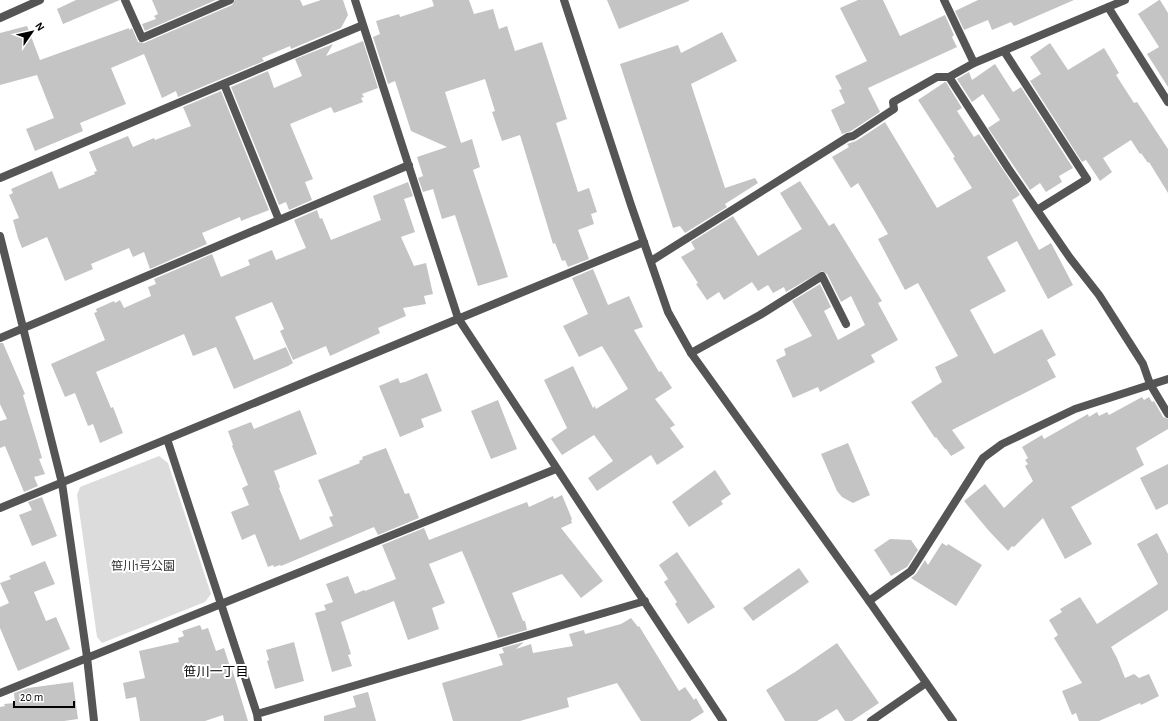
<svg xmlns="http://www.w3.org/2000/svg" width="1168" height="721" font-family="'Alegreya Sans','Noto Sans JP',sans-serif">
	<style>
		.green { fill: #dcdcdc }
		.building { fill: #c4c4c4 }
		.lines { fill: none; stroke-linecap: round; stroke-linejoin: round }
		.service { stroke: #555; stroke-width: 8 }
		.minor { stroke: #555; stroke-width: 8 }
		.tertiary { stroke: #555; stroke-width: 8 }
		.labels { text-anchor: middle; stroke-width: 4; stroke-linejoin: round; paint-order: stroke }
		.park-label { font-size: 12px; fill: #333; stroke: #fff }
		.neighbourhood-label { font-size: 13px; fill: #000; stroke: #fff }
	</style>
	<rect width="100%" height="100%" fill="#fff"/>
	<path class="green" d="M159,456L168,463L211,594L205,602L102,643L97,637L77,495L80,487Z"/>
	<path class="building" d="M76,0H120L63,24L57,9Z
		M152,0H216L145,31L142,24L156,19L154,16L158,14Z
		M235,0H300L303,6L321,0H343L348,15L341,28L291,49L290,46L262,58L264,61L178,97L176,91L162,98L144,54L111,68L126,104L80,123L83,131L35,151L26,129L54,118L37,75L0,85V33L27,26L40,60L129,28V30L132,28L138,42L144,43L232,5Z
		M432,0H469L474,14L493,9L499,29L507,26L515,51L542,42L567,119L556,123L578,192L589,188L597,212L591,214L594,224L578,230L589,259L568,267L565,260L562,261L555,243L553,244L520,135L502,141L492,112L495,111L485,79L445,92L461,143L472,139L480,167L473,170L508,277L478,286L455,215L442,219L433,189L423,192L418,178L423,176L417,157L447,147L411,131L395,81L388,84L373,37L380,34L376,21L399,14L400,17L434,6Z
		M607,0H689V1L619,29Z
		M858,0H883L900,36L945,15L954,35L952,37L957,47L868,88L880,112L851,131L842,134L831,110L845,103L839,90L842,89L835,76L867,61L840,8Z
		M978,0H1074L1014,26L1011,22L992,30L988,20L964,30L955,11Z
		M1159,0H1160L1168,13V87L1147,54L1159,47L1138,14Z
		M722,32L737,61L691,84L725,188L755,178L758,183L725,204L727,207L685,233L680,226L673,228L620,64L678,45L681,53Z
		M363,41L378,88L362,94L364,97L361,98L363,102L350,107L334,113L331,107L290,124L313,179L305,182L312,200L289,210L286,202L279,205L231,87L268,71L274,88L302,76L295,59L333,44L326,56Z
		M1050,43L1068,70L1104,48L1119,73L1116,75L1134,103L1137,102L1168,149V193L1149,162L1148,163L1141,153L1140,154L1131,140L1103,158L1112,172L1100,181L1086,160L1082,162L1030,81L1041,74L1030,57Z
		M995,64L1013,92L1021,87L1073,168L1059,176L1062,182L1046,192L1040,183L1030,190L988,128L1000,120L983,94L972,102L957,79L969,72L972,80Z
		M945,82H946L962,108L957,111L974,137L979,134L1020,195L1012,200L1039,250L1051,243L1073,285L1048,299L1017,241L987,257L1006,291L970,310L994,354L1042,329L1056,355L1047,360L1056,377L952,430L965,448L951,456L946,449H945L936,437L935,438L911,402L942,382L935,367L958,356L918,283L905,290L878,239L888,234L858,183L851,188L832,157L849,147L847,144L856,141L885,122L937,208L972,188L953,158L955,157L918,100Z
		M221,91L269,210L241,221L240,217L202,233L207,244L150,269L144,252L133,257L129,248L91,264L93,269L65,281L47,237L22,248L18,238L13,220L19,218L9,195L13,193L11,189L52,171L59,189L95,174L94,172L97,171L89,152L128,136L133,147L154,138L155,140L191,126L183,107Z
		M800,181L829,226L834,223L882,301L878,303L898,340L871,355L875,362L820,392L818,387L793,398L776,360L786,355L784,349L812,336L792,301L820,284L831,307L824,311L838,340L865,325L851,296L841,302L827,274L822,271L786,292L784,287L773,293L768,285L758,291L752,282L724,300L719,292L707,300L696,284L698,283L681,257L695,249L691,242L733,216L758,256L802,229L780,193Z
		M408,182L413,196L404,199L415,232L401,237L414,266L426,263L433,294L424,296L426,304L403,308L406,316L378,328L380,333L330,356L326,346L293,360L280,331L284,329L272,302L235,317L254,360L286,347L293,363L288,366L234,389L216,347L193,356L184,334L96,372L111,408L113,407L123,433L100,443L93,424L88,426L75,393L65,397L51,364L105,340L94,313L97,312L96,309L114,301L115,303L120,300L124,308L151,296L148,287L156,284L154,279L212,254L221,277L250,265L248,260L272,250L276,260L306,248L294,220L317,210L320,219L322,218L331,240L381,220L373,196Z
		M593,269L608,305L629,296L643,327L634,330L659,372L661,371L672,388L655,399L675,425L670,428L684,447L657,465L651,455L597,491L588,478L613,461L594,435L562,455L551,439L567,428L544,380L573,366L593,408L595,406L596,409L628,389L602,346L579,357L563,326L588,314L572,278Z
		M0,343H3L25,394L23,395L42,458L39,459L45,474L34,477L38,486L24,492L5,446L0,448V421L7,419L0,404Z
		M427,373L442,411L421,419L424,427L400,437L379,386L398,378L400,383L405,382Z
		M1142,397L1144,400L1149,397L1152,402L1154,401L1163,417L1168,419V429L1136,448L1144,465L1071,507L1092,544L1065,559L1043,518L1014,547L1012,546L1008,551L989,531L964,501L985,484L1004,508L1033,481L1025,466L1028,464L1025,460L1028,458L1022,447L1042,435L1044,439L1088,414L1089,417L1097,412L1099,416L1107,412L1109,415Z
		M498,400L517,449L491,459L471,411Z
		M300,410L317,454L274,471L280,487L279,488L300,540L333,526L329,517L333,516L318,480L360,463L359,461L363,459L362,457L386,448L405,494L409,493L419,518L378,535L374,527L281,566L280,565L274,567L273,565L268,567L255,534L242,540L231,512L249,505L242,488L248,485L232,446L233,445L228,431L251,422L254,429Z
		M848,443L870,495L853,503L842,497L837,491L821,454Z
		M1168,464V504L1156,510L1140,478Z
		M715,470L731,494L721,501L723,504L689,527L672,502Z
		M562,495L572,519L571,520L572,523L561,528L603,581L581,598L562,574L512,593L523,621H525L527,630L498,638L466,560L462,551L429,564L445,603L432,608L439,629L408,640L394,601L341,622L351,654L348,655L352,666L332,672L315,613L326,610L324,605L333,602L326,584L348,576L355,594L364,590L365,591L396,579L382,545L424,528L429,540L527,502L529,507L553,496L554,499Z
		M42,497L57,536L32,546L19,515L32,510L28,502Z
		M1157,533L1168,554V610L1111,647L1117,658L1125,678L1134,674L1139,678L1149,674L1159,696L1141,705L1140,703L1099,721H1079L1076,713L1072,715L1062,691L1082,683L1054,638L1058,635L1049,620L1062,612L1060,609L1080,597L1097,624L1158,584L1137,544Z
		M890,539L911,540L918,550L907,567L891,576L874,550Z
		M942,543L947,546L948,544L982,565L956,606L911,578L916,574L925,560L928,565Z
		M677,552L715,607L688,624L675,604L677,602L664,582L668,579L659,565Z
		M45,561L55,584L34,592L46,621L56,617L70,649L18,671L0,628V607L9,603L0,583L11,579L9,576Z
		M799,568L809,582L753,621L743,608Z
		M631,618L638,627L639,626L679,691L685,687L694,700L696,698L704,712L690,721H641L617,683L567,698L569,707L520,721H453L442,683L503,665L499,654L504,653L502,648L524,642L516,649L531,644L533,653L573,646L569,634L584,630L585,634L621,624Z
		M200,625L202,630L208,628L216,651L224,648L231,670L232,669L248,721H224L223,715L205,721H140L136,697L126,699L123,683L145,678L139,651L179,642L178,638L184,636L182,631Z
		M294,642L304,681L275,689L267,661L269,660L266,650Z
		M837,643L879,703L852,721H845L837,709L817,721H785L766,690L795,672Z
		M73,682L78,719L64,721H0V707L5,706L4,704L15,703L14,693L28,688Z
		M368,692L376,721H324V716L356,707L353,696Z"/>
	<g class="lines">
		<path class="service" d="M944,0L974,63"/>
		<path class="minor" d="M125,0L142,38L230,0
			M355,0L458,318L723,721
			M1108,7L1168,102
			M0,18L40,0
			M1004,51L1087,179L1037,210
			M949,77L1008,168L1070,258L1099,295L1143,364L1150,384L1168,414
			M224,84L279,220
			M0,178L363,25
			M0,236L62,483L87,657L94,721
			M651,261L848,137L853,136L894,109L893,102L937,77H949L974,63L1125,0
			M0,338L409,165
			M691,353L760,315L822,276L846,324
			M167,439L257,714L258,721
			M0,508L644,242
			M869,601L911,571L983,458L1002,444L1075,409L1168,379
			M0,693L556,469
			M257,714L645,601
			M871,721L926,683"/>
		<path class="tertiary" d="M564,0L631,205L668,312L691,353L869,601L953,721"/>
	</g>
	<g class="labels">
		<g class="park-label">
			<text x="143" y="570">笹川1号公園</text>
		</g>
		<g class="neighbourhood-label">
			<text x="216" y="676">笹川一丁目</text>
		</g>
	</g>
	<g transform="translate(32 32) rotate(56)" stroke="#ffffff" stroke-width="3" paint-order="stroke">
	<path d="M0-3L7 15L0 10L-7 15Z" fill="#000000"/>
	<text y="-6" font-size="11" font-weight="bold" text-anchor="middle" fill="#000000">N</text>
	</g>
	<path d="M14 701v6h60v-6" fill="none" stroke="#000000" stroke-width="2"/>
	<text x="20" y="701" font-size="12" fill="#000000" stroke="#ffffff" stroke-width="3" paint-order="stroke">20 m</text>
</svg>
